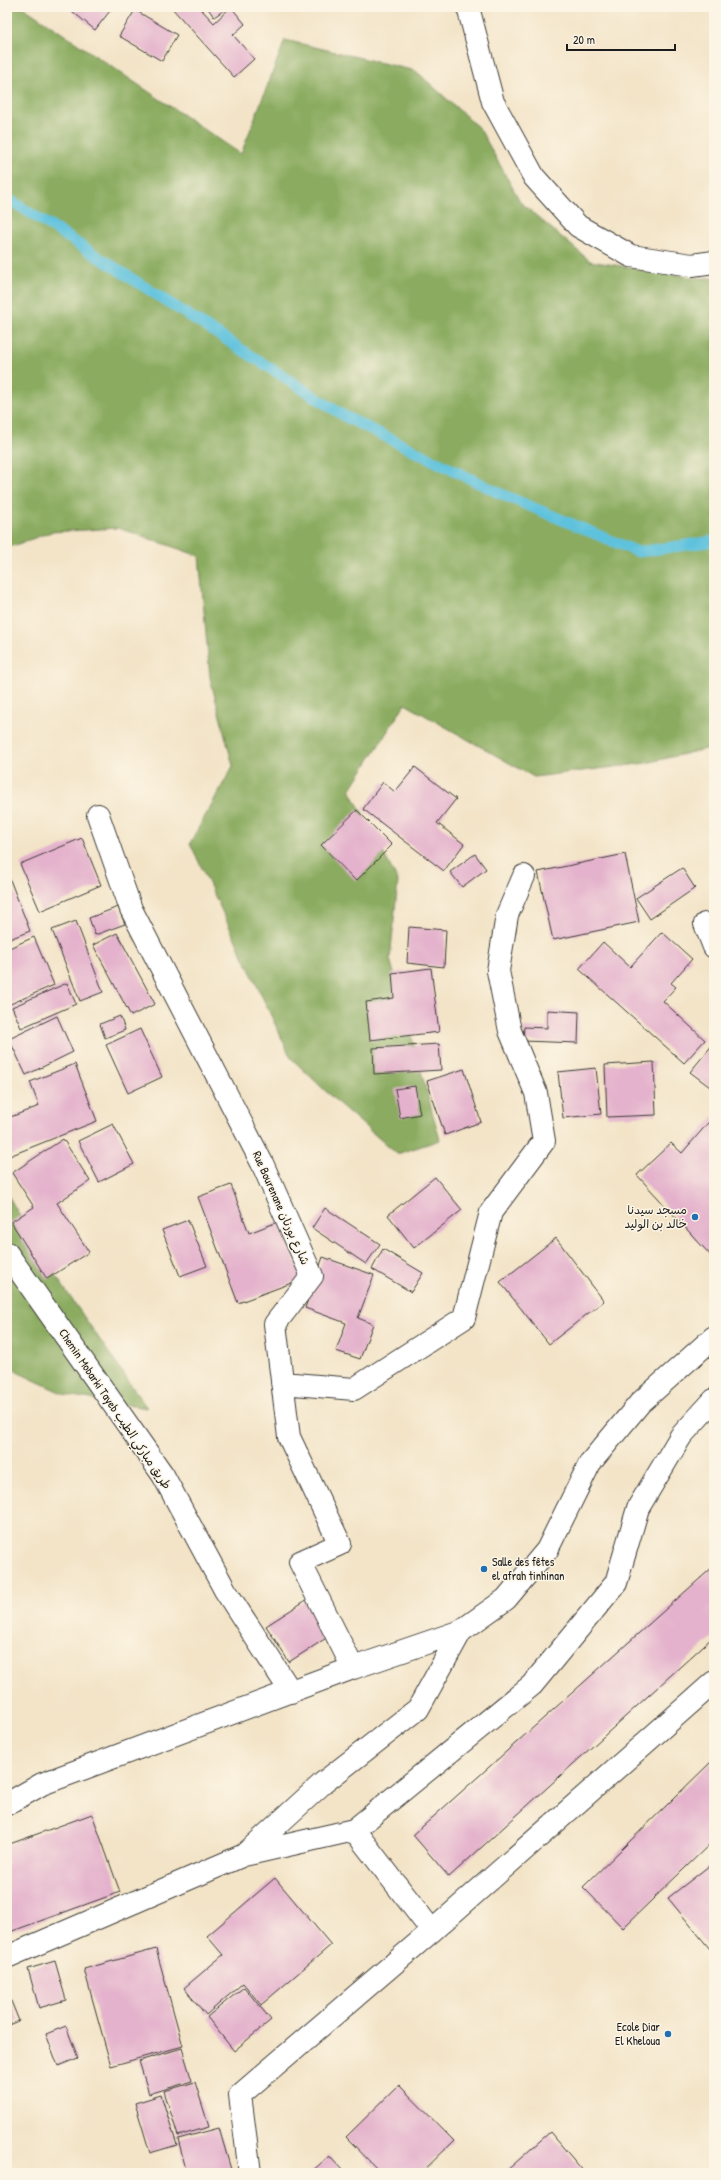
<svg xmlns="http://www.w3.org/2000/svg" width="721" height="2180" font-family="'Patrick Hand','Playpen Sans Arabic',sans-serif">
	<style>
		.forest { fill: #8bac60; stroke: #54643e }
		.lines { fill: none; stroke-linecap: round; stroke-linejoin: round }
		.stream { stroke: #5fc2dd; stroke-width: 11 }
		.building { fill: #e4b2cc }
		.minor-casing { stroke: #3c3a36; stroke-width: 24 }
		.minor { stroke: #fff; stroke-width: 22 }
		.poi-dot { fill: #1f6fb2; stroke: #fcf5e5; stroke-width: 1.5 }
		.labels { text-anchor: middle; stroke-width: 3; stroke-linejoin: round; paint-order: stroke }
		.street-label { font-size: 12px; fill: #1c1c1c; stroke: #fcf5e5 }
		.poi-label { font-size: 12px; fill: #1c1c1c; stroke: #fcf5e5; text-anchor: end }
	</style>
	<rect width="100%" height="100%" fill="#fcf5e5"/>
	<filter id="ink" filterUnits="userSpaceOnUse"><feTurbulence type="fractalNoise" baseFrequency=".025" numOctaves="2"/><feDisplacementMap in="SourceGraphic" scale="8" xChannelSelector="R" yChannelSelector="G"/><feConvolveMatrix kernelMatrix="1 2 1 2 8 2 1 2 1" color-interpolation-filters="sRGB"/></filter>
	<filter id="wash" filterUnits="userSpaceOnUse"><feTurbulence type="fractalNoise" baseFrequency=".012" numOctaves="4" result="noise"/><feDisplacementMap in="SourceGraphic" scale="16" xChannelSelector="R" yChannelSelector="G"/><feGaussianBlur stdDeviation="0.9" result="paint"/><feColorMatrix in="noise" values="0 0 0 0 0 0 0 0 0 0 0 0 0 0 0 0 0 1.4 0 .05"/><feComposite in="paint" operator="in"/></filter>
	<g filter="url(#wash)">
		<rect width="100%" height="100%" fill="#f3e4c8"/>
		<path class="forest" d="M7,7H23L241,154L285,40L416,71L480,129L521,203L590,261L697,278H714V747L646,763L534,777L405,704L350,790L398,881L390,959L440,1140L397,1154L337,1102L291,1058L190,843L233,766L210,678L199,556L119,528L51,532L7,548Z
			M7,1194L62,1285L147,1408L66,1395L17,1372L7,1355Z"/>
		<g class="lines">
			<path class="stream" d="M7,198L346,417L501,494L638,552L714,541"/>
		</g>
		<g id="blocks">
			<path class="building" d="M67,7H113L95,30Z
				M171,7H199L214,23L231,7L245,24L233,35L254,59L234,77Z
				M207,7H229L214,17Z
				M135,10L177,35L162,61L119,36Z
				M415,767L456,799L437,823L464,844L444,871L363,809L383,782L395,792Z
				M357,810L392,845L356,881L321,845Z
				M82,838L101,885L40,911L20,864Z
				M475,854L486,869L462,887L450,872Z
				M625,854L639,922L553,940L538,872Z
				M682,868L695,888L650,919L636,898Z
				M7,872L30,931L7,940Z
				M118,907L125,924L95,935L89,918Z
				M76,921L103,992L80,1001L52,930Z
				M409,927L446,930L444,967L407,963Z
				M662,932L692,959L671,983L676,987L663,1001L705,1040L684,1063L579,969L603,942L630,967Z
				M117,933L155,1004L131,1016L93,945Z
				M34,937L54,985L8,1005L7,949Z
				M431,968L439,1032L370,1040L366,1002L394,998L392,973Z
				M67,983L76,1004L21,1028L12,1007Z
				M547,1010L579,1012L578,1043L523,1041L524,1027L547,1028Z
				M57,1016L73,1052L26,1075L9,1039Z
				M120,1016L125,1030L105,1038L100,1024Z
				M140,1029L162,1077L128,1093L106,1045Z
				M714,1043V1090L690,1072Z
				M439,1044L441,1070L374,1074L373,1048Z
				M654,1062L656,1115L607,1117L605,1065Z
				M75,1064L97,1121L7,1157V1115L8,1118L39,1106L30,1082Z
				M596,1068L601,1114L563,1118L558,1072Z
				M464,1069L481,1122L445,1135L427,1081Z
				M415,1086L420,1114L400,1118L395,1089Z
				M714,1116V1259L637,1175L671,1143L682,1153Z
				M113,1124L134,1164L99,1182L78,1141Z
				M63,1139L90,1181L57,1203L89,1252L47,1279L11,1222L34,1207L12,1173Z
				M435,1177L462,1210L414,1248L388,1215Z
				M231,1185L249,1233L280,1221L302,1279L238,1303L198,1197Z
				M325,1208L380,1244L366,1264L312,1228Z
				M188,1220L207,1266L180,1276L162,1230Z
				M556,1238L604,1301L549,1344L500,1282Z
				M383,1249L423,1273L411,1292L372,1269Z
				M323,1257L374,1275L358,1318L373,1324L360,1359L336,1351L346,1323L305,1308Z
				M714,1566V1636L449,1877L413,1835Z
				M311,1597L334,1633L289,1662L266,1626Z
				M714,1759V1840L623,1928L583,1887Z
				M92,1814L120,1892L7,1933V1845Z
				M714,1862V1954L668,1898Z
				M275,1878L331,1945L261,2005L243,1983L206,2015L184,1988L223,1955L207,1936Z
				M156,1949L183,2046L111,2066L84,1969Z
				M55,1961L66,2000L39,2008L28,1969Z
				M244,1987L271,2020L234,2051L207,2017Z
				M7,1991L19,2021L7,2026Z
				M66,2026L78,2058L58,2066L46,2034Z
				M182,2048L192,2081L149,2094L139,2061Z
				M195,2082L209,2127L178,2136L164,2091Z
				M399,2085L454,2141L421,2173H381L346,2137Z
				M161,2095L177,2145L150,2153L135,2103Z
				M219,2128L232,2173H187L178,2139Z
				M550,2132L585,2173H504Z
				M329,2156L345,2173H310Z"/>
		</g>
	</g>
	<g filter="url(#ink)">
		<use href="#blocks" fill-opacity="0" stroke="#3c3a36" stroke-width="1"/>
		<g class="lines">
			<defs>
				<path id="minor" d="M468,7L493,102L534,177L578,226L631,256L692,265L714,262
					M98,815L131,909L262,1163L312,1276L275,1324L289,1437L340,1544L300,1562L353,1668
					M705,924L714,947
					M7,1253L163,1475L225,1590L291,1692
					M282,1383L354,1389L464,1318L491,1212L544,1141L536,1093L510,1031L498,971L507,915L524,876
					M7,1804L42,1784L353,1668L461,1631L506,1599L547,1550L590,1463L640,1403L714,1337
					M354,1830L432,1931
					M244,1855L354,1830L532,1685L616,1583L638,1508L681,1436L714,1400
					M7,1957L244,1855L323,1783L418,1709L461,1631
					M250,2173L240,2095L432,1931L714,1682"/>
			</defs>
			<use href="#minor" class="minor-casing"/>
			<use href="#minor" class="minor"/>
		</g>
	</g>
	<g class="poi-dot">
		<circle cx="695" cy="1217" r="4"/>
		<circle cx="484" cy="1569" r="4"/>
		<circle cx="668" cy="2034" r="4"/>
	</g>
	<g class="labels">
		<g class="street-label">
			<text transform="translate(281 1208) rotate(66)" y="4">Rue Bourenane شارع بورنان</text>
			<text transform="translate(115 1409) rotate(56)" y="4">Chemin Mobarki Tayeb طريق مباركي الطيب</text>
		</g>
		<g class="poi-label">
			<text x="687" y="1214">مسجد سيدنا<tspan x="687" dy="14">خالد بن الوليد</tspan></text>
			<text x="492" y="1566" text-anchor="start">Salle des fêtes<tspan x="492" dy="14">el afrah tinhinan</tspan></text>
			<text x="660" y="2031">Ecole Diar<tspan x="660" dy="14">El Kheloua</tspan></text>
		</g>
	</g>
	<rect width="721" height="2180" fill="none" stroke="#fcf5e5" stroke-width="24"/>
	<path d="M567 44v6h108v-6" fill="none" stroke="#1c1c1c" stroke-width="2"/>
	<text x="573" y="44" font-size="12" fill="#1c1c1c" stroke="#fcf5e5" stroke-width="3" paint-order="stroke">20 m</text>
</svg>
